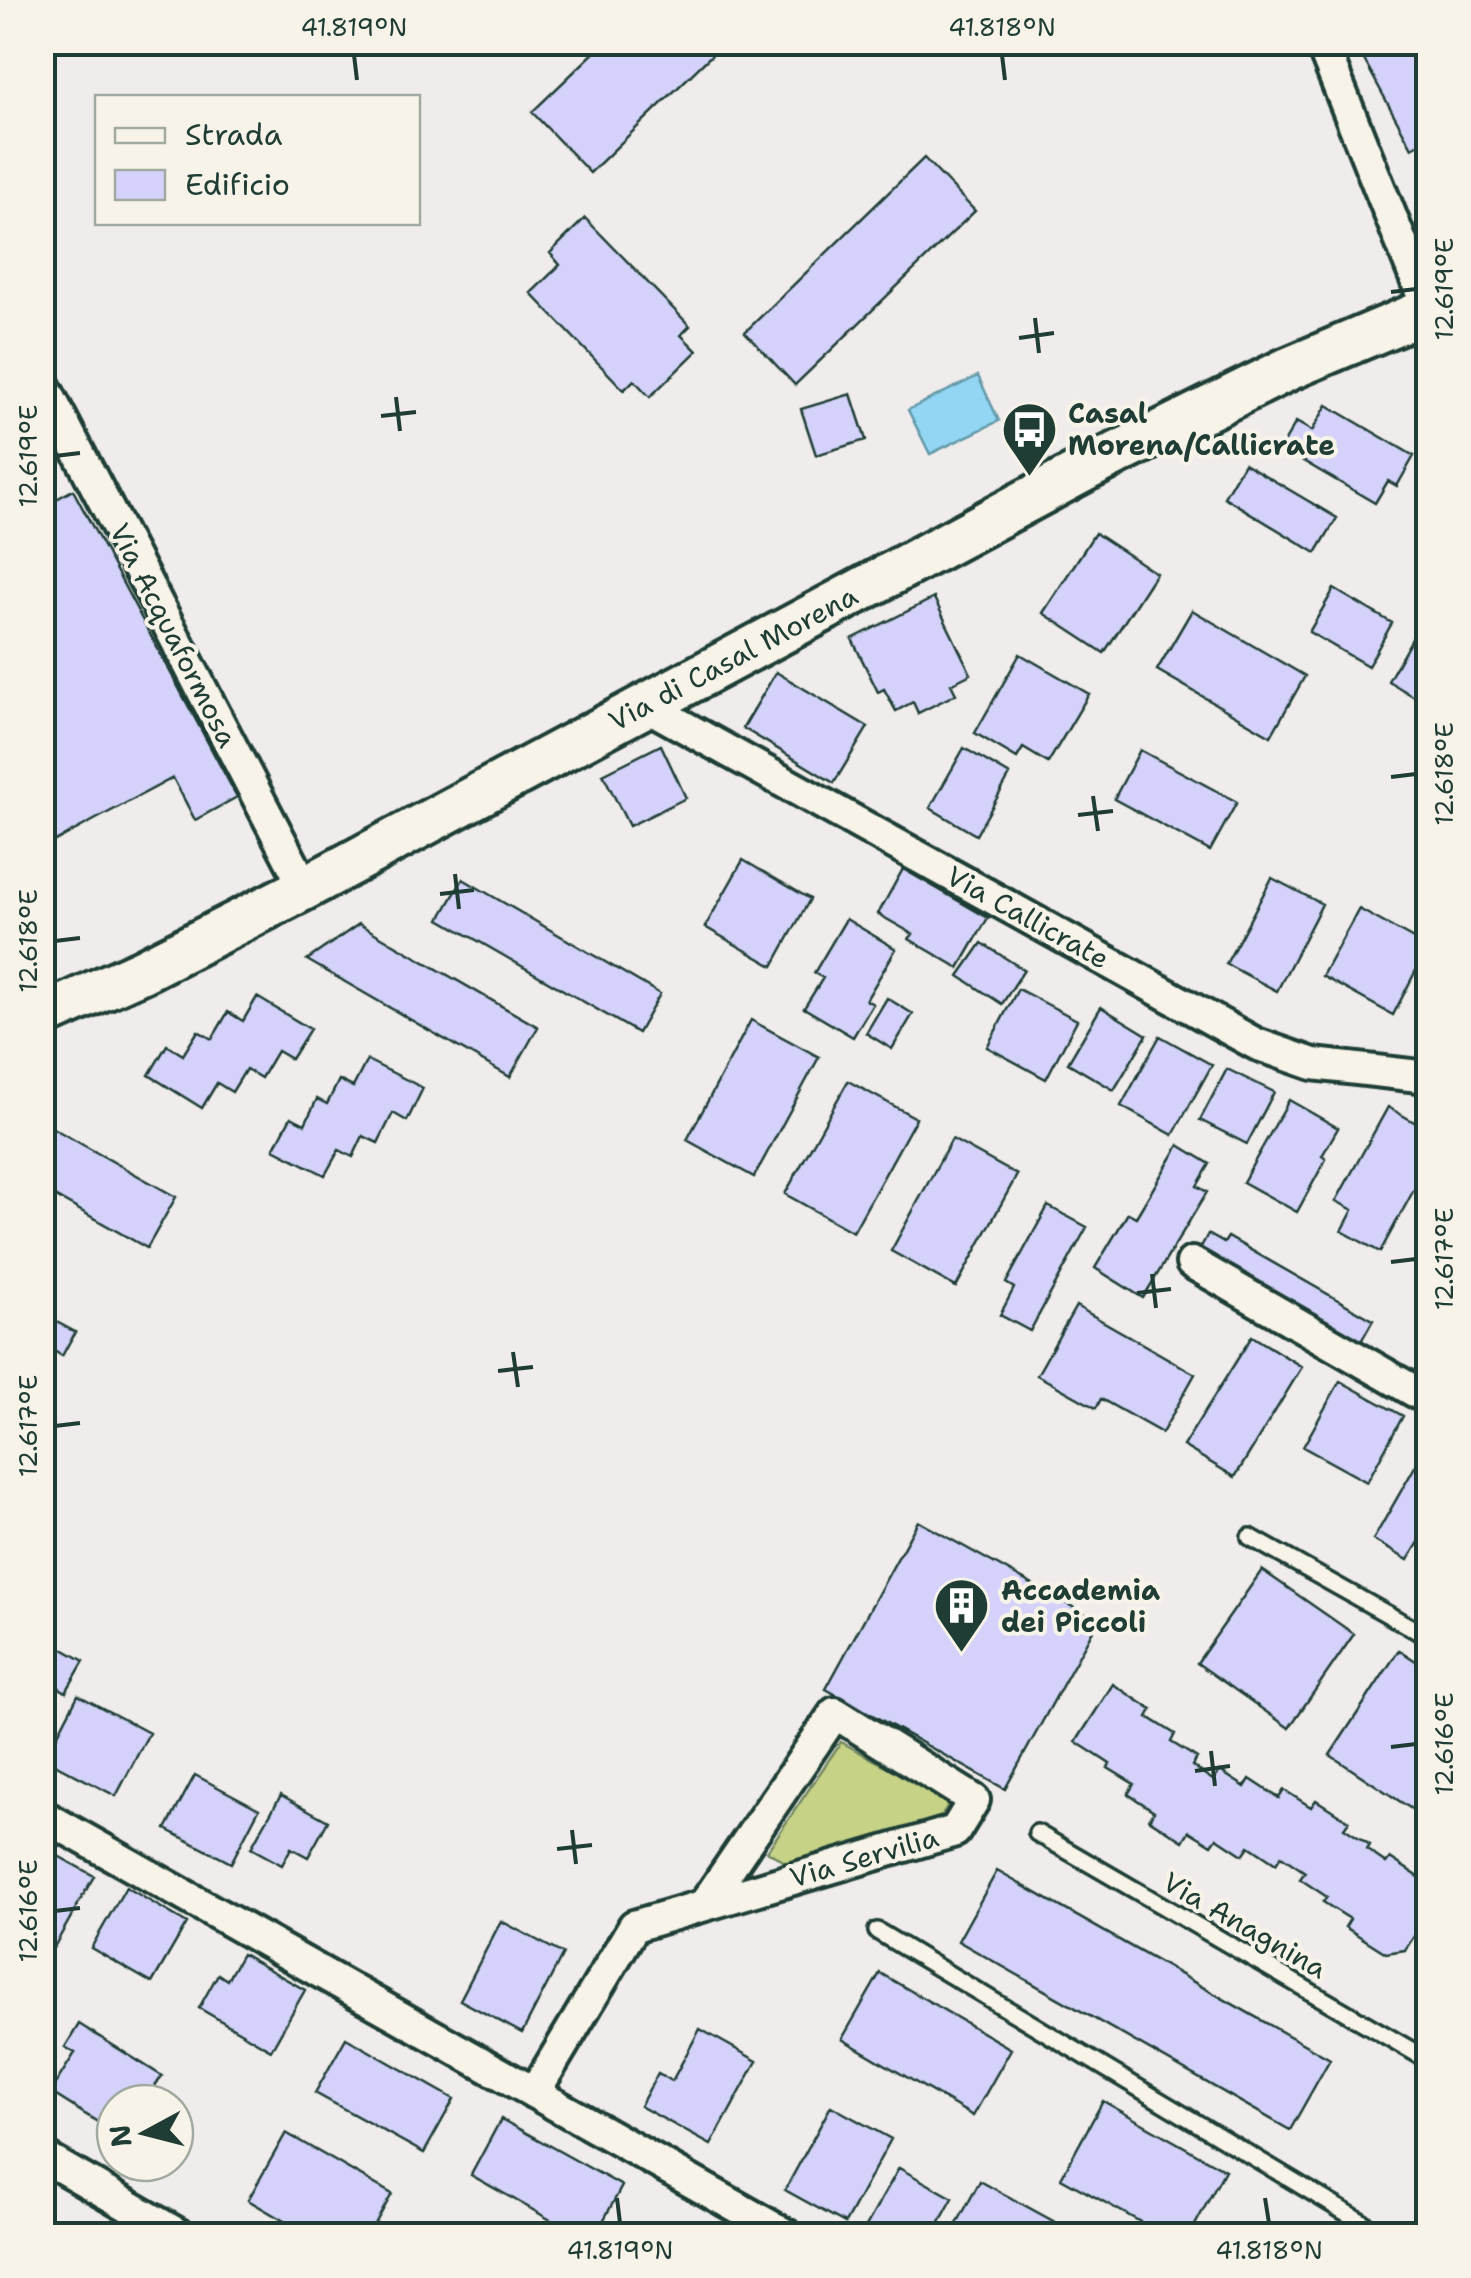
<svg xmlns="http://www.w3.org/2000/svg" width="1471" height="2278" font-family="'Shantell Sans',sans-serif">
	<style>
		.green { fill: #c6d387; stroke: #72885e; stroke-width: 2.5 }
		.water { fill: #92d6f4; stroke: #6499a7; stroke-width: 2.5 }
		.building { fill: #d4d2fa; stroke: #1f3d34; stroke-width: 2.5 }
		.lines { fill: none; stroke-linecap: round; stroke-linejoin: round }
		.lane-casing { stroke: #1f3d34; stroke-width: 22 }
		.street-casing { stroke: #1f3d34; stroke-width: 38 }
		.secondary-casing { stroke: #1f3d34; stroke-width: 50 }
		.lane { stroke: #f7f3e8; stroke-width: 15 }
		.street { stroke: #f7f3e8; stroke-width: 30 }
		.secondary { stroke: #f7f3e8; stroke-width: 42 }
		.ticks { fill: none; stroke: #1f3d34; stroke-width: 4 }
		.labels { text-anchor: middle; stroke-width: 8; stroke-linejoin: round; paint-order: stroke }
		.poi-label { font-size: 28px; font-weight: bold; fill: #1f3d34; stroke: #f7f3e8; text-anchor: start }
		.street-label { font-size: 28px; fill: #1f3d34; stroke: #f7f3e8 }
		.neatline { fill: none; stroke: #1f3d34; stroke-width: 4 }
		.ticks-label { font-size: 25px; text-anchor: middle; fill: #1f3d34 }
	</style>
	<rect width="100%" height="100%" fill="#f0ecec"/>
	<filter id="ink" filterUnits="userSpaceOnUse"><feTurbulence type="fractalNoise" baseFrequency=".01" numOctaves="2"/><feDisplacementMap in="SourceGraphic" scale="20" xChannelSelector="R" yChannelSelector="G"/><feConvolveMatrix kernelMatrix="1 2 1 2 8 2 1 2 1" color-interpolation-filters="sRGB"/></filter>
	<g filter="url(#ink)">
		<path class="green" d="M841,1742L950,1801L941,1817L788,1864L767,1851Z"/>
		<path class="water" d="M978,376L999,421L930,454L908,410Z"/>
		<path class="building" d="M605,42H725L590,173L532,112Z
			M1361,42H1428V139L1412,148L1356,45Z
			M924,158L975,211L795,385L745,332Z
			M585,218L690,326L681,335L697,351L650,397L634,380L624,390L531,293L560,265L550,253Z
			M851,394L866,440L816,455L801,409Z
			M1327,405L1414,456L1397,486L1388,481L1375,503L1281,448L1296,422L1312,431Z
			M1244,463L1337,518L1316,553L1224,497Z
			M73,490L237,797L195,820L173,778L42,848V507Z
			M1095,533L1156,573L1104,653L1043,613Z
			M1428,585V613L1417,606Z
			M1334,589L1392,623L1368,666L1309,632Z
			M934,598L971,674L951,684L956,694L918,713L913,702L896,711L884,689L878,692L852,639Z
			M1192,610L1305,676L1271,736L1157,670Z
			M1413,637L1428,646V705L1388,681Z
			M1020,654L1089,694L1048,763L1023,748L1017,758L975,733Z
			M776,672L868,727L834,783L743,728Z
			M661,745L686,798L629,826L603,774Z
			M964,748L1010,775L976,835L930,808Z
			M1140,750L1237,802L1210,851L1114,799Z
			M743,860L810,899L773,966L705,927Z
			M903,869L988,918L959,968L909,939L913,934L878,914Z
			M1272,878L1322,904L1277,991L1226,964Z
			M463,879L660,994L638,1033L440,919Z
			M1359,909L1428,947L1393,1015L1322,976Z
			M846,919L896,949L866,1000L873,1004L853,1037L804,1008L823,978L814,973Z
			M359,924L538,1027L510,1077L307,960Z
			M982,943L1024,970L1002,1004L959,976Z
			M1018,989L1077,1020L1046,1079L987,1047Z
			M257,997L310,1029L291,1059L277,1051L261,1078L246,1069L232,1092L217,1083L202,1108L149,1075L167,1045L183,1055L198,1031L212,1039L228,1012L243,1021Z
			M887,998L913,1014L892,1049L866,1033Z
			M1101,1007L1147,1035L1114,1090L1068,1063Z
			M751,1020L819,1057L754,1177L687,1140Z
			M1160,1036L1212,1065L1173,1135L1121,1106Z
			M367,1060L423,1088L407,1121L393,1113L378,1143L363,1136L353,1157L339,1150L325,1175L274,1149L291,1117L305,1124L317,1099L327,1104L339,1080L353,1087Z
			M1227,1069L1274,1092L1247,1144L1200,1120Z
			M848,1081L916,1118L853,1232L785,1194Z
			M1289,1100L1338,1128L1322,1156L1326,1159L1297,1212L1243,1182Z
			M1388,1107L1428,1130V1164L1380,1252L1342,1231L1353,1210L1336,1201Z
			M42,1122L176,1197L147,1248L42,1189Z
			M952,1139L1017,1175L956,1287L891,1251Z
			M1179,1145L1210,1164L1197,1186L1207,1192L1143,1298L1095,1268L1128,1213L1136,1217Z
			M1048,1206L1087,1227L1030,1331L1000,1315L1014,1288L1006,1283Z
			M1208,1234L1224,1243L1228,1237L1373,1320L1356,1350L1195,1258Z
			M1076,1306L1195,1374L1162,1433L1101,1399L1096,1408L1037,1375Z
			M42,1314L75,1332L62,1356L54,1351L45,1366L53,1371L42,1390Z
			M1252,1336L1302,1367L1235,1477L1183,1446Z
			M1340,1381L1403,1416L1367,1482L1303,1447Z
			M1428,1444V1528L1408,1560L1373,1540Z
			M918,1521L1098,1621L1005,1789L826,1689Z
			M1262,1570L1354,1634L1289,1728L1197,1663Z
			M42,1637L84,1661L66,1692L53,1684L42,1703Z
			M1399,1650L1428,1669V1813L1425,1818L1330,1755Z
			M1113,1684L1152,1710L1148,1717L1175,1734L1171,1742L1197,1758L1192,1766L1213,1780L1220,1771L1245,1787L1250,1779L1279,1798L1284,1790L1311,1807L1316,1800L1349,1821L1344,1828L1370,1845L1367,1850L1386,1863L1390,1858L1428,1883V1915L1405,1950L1386,1953L1345,1927L1350,1919L1323,1902L1327,1897L1300,1879L1305,1872L1281,1856L1276,1864L1249,1846L1243,1855L1217,1838L1212,1845L1189,1831L1183,1841L1149,1819L1154,1811L1128,1794L1134,1784L1108,1768L1110,1764L1076,1742Z
			M78,1695L149,1733L116,1796L45,1759Z
			M195,1775L259,1809L231,1863L166,1829Z
			M281,1795L328,1821L308,1857L291,1848L282,1865L251,1848Z
			M42,1847L94,1876L54,1947L42,1940Z
			M997,1871L1330,2059L1290,2130L958,1941Z
			M126,1887L187,1923L152,1983L91,1948Z
			M501,1921L563,1954L522,2033L460,2000Z
			M242,1954L305,1990L271,2050L199,2008L218,1974L227,1980Z
			M880,1973L1011,2049L973,2116L842,2039Z
			M79,2024L162,2076L144,2103H115V2133L50,2092L75,2053L65,2047Z
			M700,2029L757,2061L711,2145L640,2106L658,2073L672,2081Z
			M346,2038L454,2099L424,2153L315,2093Z
			M1103,2101L1225,2170L1189,2236H1138L1144,2224L1061,2178Z
			M831,2106L891,2139L845,2223L785,2190Z
			M501,2119L622,2186L595,2236H579L471,2175Z
			M286,2133L392,2194L368,2236H310L248,2200Z
			M899,2168L953,2198L932,2236H877L865,2228Z
			M980,2181L1055,2222L1048,2236H964L954,2229Z"/>
		<g class="lines">
			<defs>
				<path id="lane" d="M1250,1537L1428,1637
					M1037,1833L1428,2060
					M877,1931L1385,2236"/>
				<path id="street" d="M1321,42L1428,309
					M42,382L305,888
					M645,705L1256,1044L1313,1064L1428,1077
					M1192,1263L1428,1399
					M42,1815L788,2236
					M534,2093L634,1926L955,1831L974,1800L835,1713L704,1905
					M42,2156L181,2236"/>
				<path id="secondary" d="M42,1016L142,971L305,888L1088,468L1288,369L1428,310"/>
			</defs>
			<use href="#lane" class="lane-casing"/>
			<use href="#street" class="street-casing"/>
			<use href="#secondary" class="secondary-casing"/>
			<use href="#lane" class="lane"/>
			<use href="#street" class="street"/>
			<use href="#secondary" class="secondary"/>
		</g>
	</g>
	<path class="ticks" d="M354,55L357,80M1002,55L1005,80M1391,292L1416,289M1035,318L1039,353M1019,338L1054,333M396,397L400,431M381,416L416,412M55,456L80,453M1391,777L1416,774M1093,796L1098,831M1078,815L1113,811M455,874L459,909M440,894L474,890M55,941L80,938M1391,1262L1416,1259M1152,1274L1156,1308M1137,1293L1171,1289M513,1352L518,1387M498,1371L533,1367M55,1426L80,1423M1391,1747L1416,1744M1211,1751L1215,1786M1195,1771L1230,1766M572,1830L576,1864M557,1849L592,1845M55,1911L80,1908M617,2198L620,2223M1265,2198L1269,2223"/>
	<defs>
		<symbol id="bus-pin" viewBox="-11 -11 22 30"><path d="M0 17L-7.5 6A9.5 9.5 0 1 1 7.5 6Z" fill="#1f3d34" stroke="#f7f3e8"/><path d="M-5-6H5V4H4V6H2V4H-2V6H-4V4H-5ZM-3.5-4V0h7V-4ZM-3.5 1.2v1.5H-2V1.2ZM2 1.2v1.5H3.5V1.2Z" fill="#fff"/></symbol>
		<symbol id="building-pin" viewBox="-11 -11 22 30"><path d="M0 17L-7.5 6A9.5 9.5 0 1 1 7.5 6Z" fill="#1f3d34" stroke="#f7f3e8"/><path d="M-4-6H4V6H1V3H-1V6H-4ZM-2.5-4.3h1.7v1.8h-1.7ZM.8-4.3h1.7v1.8H.8ZM-2.5-1h1.7V.8h-1.7ZM.8-1h1.7V.8H.8Z" fill="#fff"/></symbol>
	</defs>
	<g fill-rule="evenodd">
		<use href="#bus-pin" x="998" y="398" width="63" height="86"/>
		<use href="#building-pin" x="930" y="1574" width="63" height="86"/>
	</g>
	<g class="labels">
		<g class="poi-label">
			<text x="1068" y="423">Casal<tspan x="1068" dy="32">Morena/Callicrate</tspan></text>
			<text x="1001" y="1600">Accademia<tspan x="1001" dy="32">dei Piccoli</tspan></text>
		</g>
		<g class="street-label">
			<text transform="translate(174 635) rotate(63)" y="10">Via Acquaformosa</text>
			<text transform="translate(733 658) rotate(-28)" y="10">Via di Casal Morena</text>
			<text transform="translate(1028 917) rotate(29)" y="10">Via Callicrate</text>
			<text transform="translate(864 1857) rotate(-16)" y="10">Via Servilia</text>
			<text transform="translate(1245 1925) rotate(30)" y="10">Via Anagnina</text>
		</g>
	</g>
	<rect width="1471" height="2278" fill="none" stroke="#f7f3e8" stroke-width="110"/>
	<rect x="95" y="95" width="325" height="130" fill="#f7f3e8" stroke="#a1aaa0" stroke-width="2.5"/>
	<rect x="115" y="128" width="50" height="15" fill="#f7f3e8" stroke="#a1aaa0" stroke-width="2.5"/>
	<text x="185" y="145" font-size="30" fill="#1f3d34">Strada</text>
	<rect x="115" y="170" width="50" height="30" fill="#d4d2fa" stroke="#a1aaa0" stroke-width="2.5"/>
	<text x="185" y="195" font-size="30" fill="#1f3d34">Edificio</text>
	<g transform="translate(145 2133) rotate(263)"><circle r="48" fill="#f7f3e8" stroke="#a1aaa0" stroke-width="2.5"/>
	<path d="M0-8L18 38L0 25L-18 38Z" fill="#1f3d34"/>
	<text y="-15" font-size="28" font-weight="bold" text-anchor="middle" fill="#1f3d34">N</text>
	</g>
	<rect x="55" y="55" width="1361" height="2168" class="neatline"/>
	<g class="ticks-label">
		<text x="354" y="36">41.819°N</text>
		<text x="1002" y="36">41.818°N</text>
		<text transform="translate(1444 289) rotate(-90)" y="9">12.619°E</text>
		<text transform="translate(28 456) rotate(-90)" y="9">12.619°E</text>
		<text transform="translate(1444 774) rotate(-90)" y="9">12.618°E</text>
		<text transform="translate(28 941) rotate(-90)" y="9">12.618°E</text>
		<text transform="translate(1444 1259) rotate(-90)" y="9">12.617°E</text>
		<text transform="translate(28 1426) rotate(-90)" y="9">12.617°E</text>
		<text transform="translate(1444 1744) rotate(-90)" y="9">12.616°E</text>
		<text transform="translate(28 1911) rotate(-90)" y="9">12.616°E</text>
		<text x="620" y="2259">41.819°N</text>
		<text x="1269" y="2259">41.818°N</text>
	</g>
</svg>
